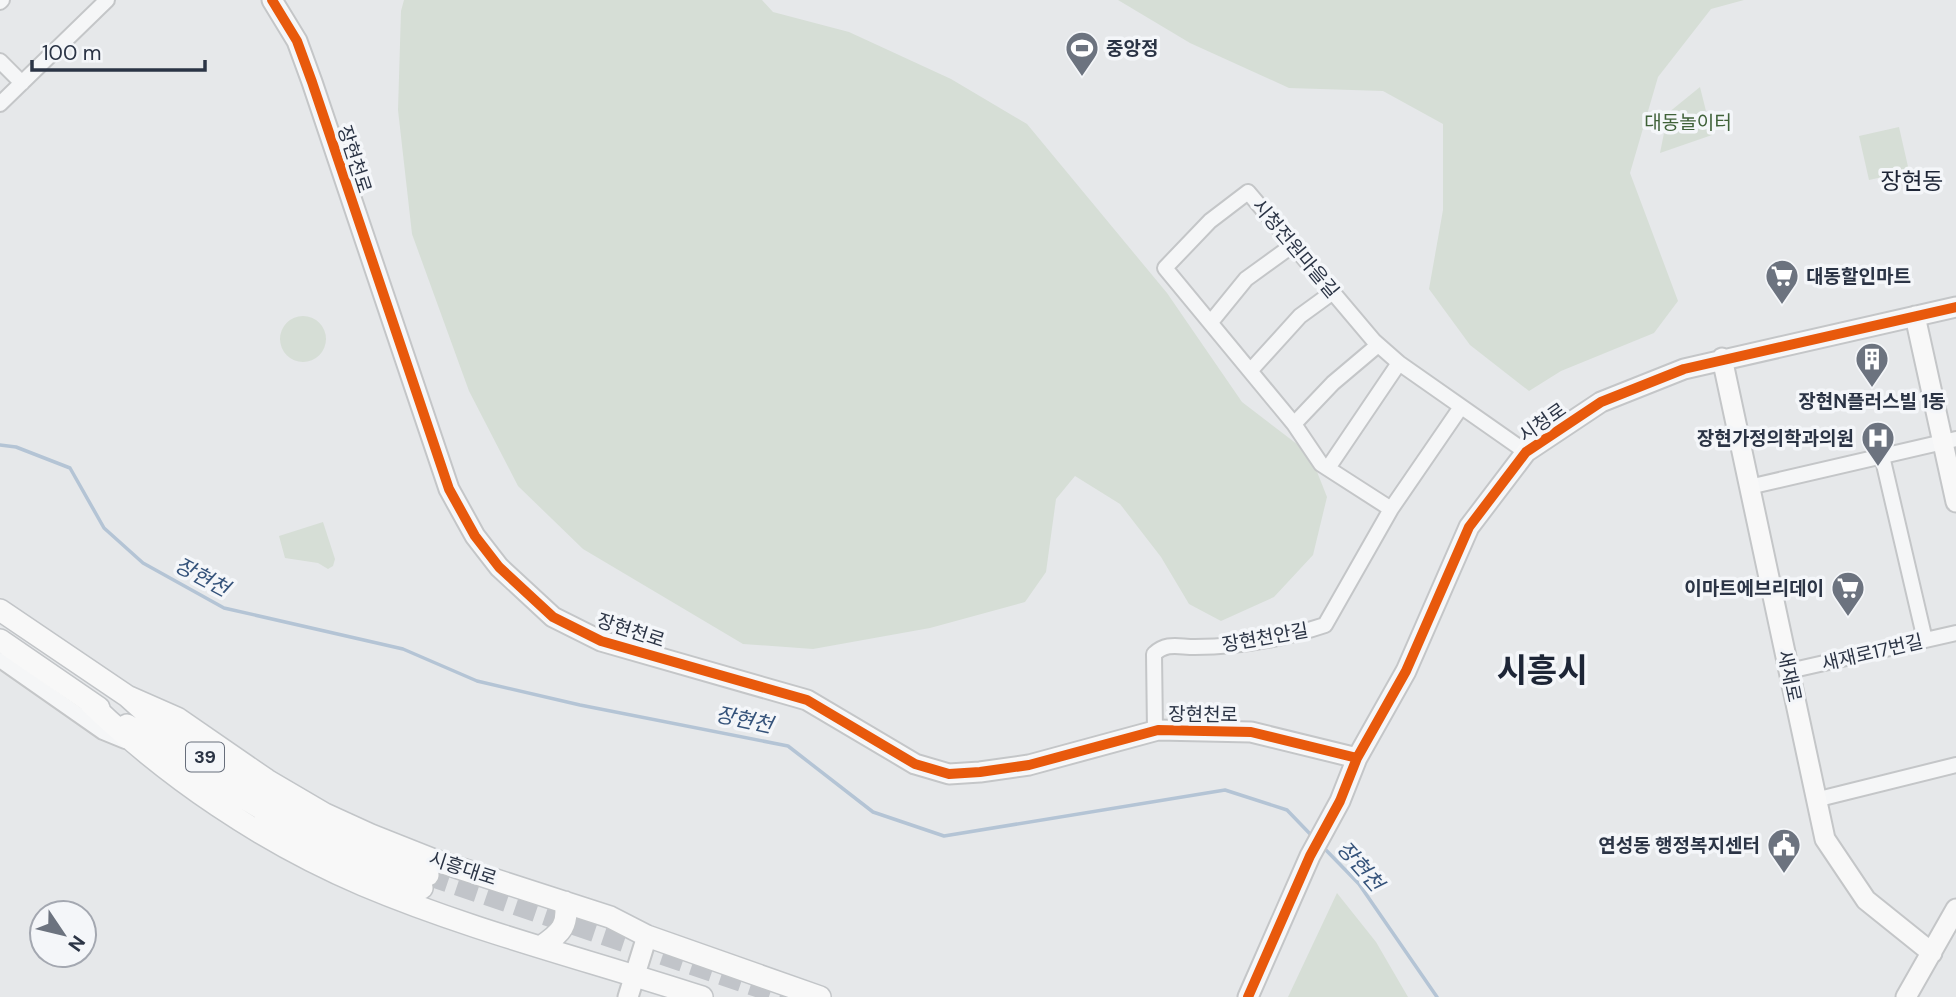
<svg xmlns="http://www.w3.org/2000/svg" width="1956" height="997" font-family="'DM Sans','Noto Sans KR',sans-serif">
	<style>
		.green { fill: #d6ded6 }
		.lines { fill: none; stroke-linecap: round; stroke-linejoin: round }
		.stream { stroke: #b4c4d5; stroke-width: 3.5 }
		.primary-tunnel { stroke: #c1c4c9; stroke-width: 21; stroke-dasharray: 21 10; stroke-linecap: butt }
		.street-casing { stroke: #c4c6c8; stroke-width: 18 }
		.secondary-casing { stroke: #c4c6c8; stroke-width: 23 }
		.primary-casing { stroke: #c2c5c8; stroke-width: 24 }
		.street { stroke: #f5f6f7; stroke-width: 14 }
		.secondary { stroke: #f8f8f8; stroke-width: 19 }
		.primary { stroke: #f8f8f8; stroke-width: 21 }
		.cycleway-casing { stroke: #f4f6f9; stroke-width: 15 }
		.cycleway { stroke: #e8590c; stroke-width: 10 }
		.labels { text-anchor: middle; stroke-width: 7; stroke-linejoin: round; paint-order: stroke }
		.shield { fill: #f4f6f9; stroke: #676e7b; stroke-width: 2 }
		.shield-label { font-size: 18px; font-weight: bold; fill: #2b3445 }
		.poi-label { font-size: 19px; font-weight: bold; fill: #2b3445; stroke: #f4f6f9; text-anchor: end }
		.park-label { font-size: 19px; fill: #3f6138; stroke: #f4f6f9 }
		.street-label { font-size: 19px; fill: #2b3445; stroke: #f4f6f9 }
		.water-label { font-size: 21px; font-style: italic; fill: #34527a; stroke: #f4f6f9 }
		.quarter-label { font-size: 23px; fill: #1d2536; stroke: #f4f6f9 }
		.town-label { font-size: 33px; font-weight: bold; fill: #1d2536; stroke: #f4f6f9 }
	</style>
	<rect width="100%" height="100%" fill="#e6e8ea"/>
	<path class="green" d="M404,0H762L773,12L849,32L951,79L1027,124L1167,293L1242,402L1310,454L1327,497L1313,555L1274,597L1221,621L1189,604L1161,557L1120,504L1075,476L1056,499L1046,572L1025,602L930,628L813,649L743,644L583,549L518,486L469,391L412,234L398,110L401,11Z
		M1118,0H1744L1711,9L1658,77L1630,173L1678,301L1654,333L1561,371L1529,391L1470,345L1429,289L1443,210V124L1383,91L1289,88L1190,43Z
		M1700,87L1712,135L1660,153L1668,113Z
		M1899,127L1909,171L1869,180L1859,136Z
		M280 339a23 23 0 1 1 46 0a23 23 0 1 1-46 0Z
		M323,522L335,559L333,566L328,569L318,563L285,558L279,536Z
		M1337,893L1376,942L1408,997H1288Z"/>
	<g class="lines">
		<path class="stream" d="M0,445L16,447L70,468L104,528L143,563L224,608L403,649L477,681L580,705L788,746L873,812L944,836L1225,790L1287,810L1313,837
			M1323,847L1359,884L1437,997"/>
		<path class="primary-tunnel" d="M428,875L788,997"/>
		<defs>
			<path id="street" d="M0,2L2,0
				M0,61L22,83
				M0,104L107,0
				M1211,322L1246,279L1293,245
				M1251,370L1300,316L1333,292
				M1294,424L1333,383L1378,345
				M1882,456L1925,640
				M1328,468L1399,363
				M1749,487L1956,439
				M1391,509L1321,464L1294,424L1165,268L1210,221L1248,192L1374,341L1399,363L1526,452
				M0,660L103,732L125,741
				M1789,671L1956,633
				M1155,731L1154,654C1167,642 1178,647 1195,647C1239,647 1283,639 1325,625L1391,509L1461,407
				M1815,800L1956,765"/>
			<path id="secondary" d="M272,0L297,41L312,82L449,489L475,536L499,567L553,617L601,641L807,700L915,764L949,774L980,772L1029,765L1158,730L1251,732L1357,758
				M1915,316L1956,502
				M1722,358L1825,839L1866,900L1932,953
				M628,997L647,936
				M1248,997L1310,856L1340,801L1357,758L1406,671L1469,527L1526,452L1601,402L1684,369L1956,307
				M1906,997L1956,909"/>
			<path id="primary" d="M0,610L127,696L168,733L273,800L335,835L428,875
				M0,640L99,708
				M127,696L177,718L267,780L325,814L371,835L434,860L610,917L647,936L820,997
				M89,702C168,778 262,842 363,885C472,931 589,960 702,997
				M127,725C224,784 314,850 422,888
				M542,946C561,933 569,925 565,902"/>
		</defs>
		<use href="#street" class="street-casing"/>
		<use href="#secondary" class="secondary-casing"/>
		<use href="#primary" class="primary-casing"/>
		<use href="#street" class="street"/>
		<use href="#secondary" class="secondary"/>
		<use href="#primary" class="primary"/>
		<defs>
			<path id="cycleway" d="M272,0L297,41L312,82L449,489L475,536L499,567L553,617L601,641L807,700L915,764L949,774L980,772L1029,765L1158,730L1251,732L1357,758
				M1248,997L1310,856L1340,801L1357,758L1406,671L1469,527L1526,452L1601,402L1684,369L1956,307"/>
		</defs>
		<use href="#cycleway" class="cycleway-casing"/>
		<use href="#cycleway" class="cycleway"/>
	</g>
	<defs>
		<symbol id="stadium-pin" viewBox="-11 -11 22 30"><path d="M0 17L-7.5 6A9.5 9.5 0 1 1 7.5 6Z" fill="#6c737f" stroke="#f4f6f9"/><path d="M0-5a6.5 5 0 1 0 0 10a6.5 5 0 1 0 0-10ZM-3.5-1.8h7v3.6h-7Z" fill="#fff"/></symbol>
		<symbol id="supermarket-pin" viewBox="-11 -11 22 30"><path d="M0 17L-7.5 6A9.5 9.5 0 1 1 7.5 6Z" fill="#6c737f" stroke="#f4f6f9"/><path d="M-6-5.5h2.5l.6 2H6L4.5 2H-2.5L-4.4-4H-6ZM-1.5 3.2a1.3 1.3 0 1 0 .1 0ZM3 3.2a1.3 1.3 0 1 0 .1 0Z" fill="#fff"/></symbol>
		<symbol id="building-pin" viewBox="-11 -11 22 30"><path d="M0 17L-7.5 6A9.5 9.5 0 1 1 7.5 6Z" fill="#6c737f" stroke="#f4f6f9"/><path d="M-4-6H4V6H1V3H-1V6H-4ZM-2.5-4.3h1.7v1.8h-1.7ZM.8-4.3h1.7v1.8H.8ZM-2.5-1h1.7V.8h-1.7ZM.8-1h1.7V.8H.8Z" fill="#fff"/></symbol>
		<symbol id="hospital-pin" viewBox="-11 -11 22 30"><path d="M0 17L-7.5 6A9.5 9.5 0 1 1 7.5 6Z" fill="#6c737f" stroke="#f4f6f9"/><path d="M-5-5h3v3.5h4V-5h3V5h-3V1.5h-4V5h-3Z" fill="#fff"/></symbol>
		<symbol id="civic-pin" viewBox="-11 -11 22 30"><path d="M0 17L-7.5 6A9.5 9.5 0 1 1 7.5 6Z" fill="#6c737f" stroke="#f4f6f9"/><path d="M-.6-6.5H3V-4.5H.6V-3L4-1V1h2V6H-6V1h2V-1L-.6-3ZM-1.2 2.5V6h2.4V2.5Z" fill="#fff"/></symbol>
	</defs>
	<g fill-rule="evenodd">
		<use href="#stadium-pin" x="1063" y="29" width="38" height="52"/>
		<use href="#supermarket-pin" x="1763" y="257" width="38" height="52"/>
		<use href="#building-pin" x="1853" y="340" width="38" height="52"/>
		<use href="#hospital-pin" x="1859" y="419" width="38" height="52"/>
		<use href="#supermarket-pin" x="1829" y="569" width="38" height="52"/>
		<use href="#civic-pin" x="1765" y="826" width="38" height="52"/>
	</g>
	<g class="labels">
		<rect class="shield" x="186" y="742.5" width="38" height="29" rx="5"/>
		<g class="shield-label">
			<text x="205" y="763">39</text>
		</g>
		<g class="poi-label">
			<text x="1106" y="55" text-anchor="start">중앙정</text>
			<text x="1806" y="283" text-anchor="start">대동할인마트</text>
			<text x="1872" y="408" text-anchor="middle">장현N플러스빌 1동</text>
			<text x="1854" y="445">장현가정의학과의원</text>
			<text x="1824" y="595">이마트에브리데이</text>
			<text x="1760" y="852">연성동 행정복지센터</text>
		</g>
		<g class="park-label">
			<text x="1688" y="129">대동놀이터</text>
		</g>
		<g class="street-label">
			<text transform="translate(355 159) rotate(72)" y="7">장현천로</text>
			<text transform="translate(1296 248) rotate(50)" y="7">시청전원마을길</text>
			<text transform="translate(1542 422) rotate(-35)" y="7">시청로</text>
			<text transform="translate(631 630) rotate(18)" y="7">장현천로</text>
			<text transform="translate(1265 637) rotate(-10)" y="7">장현천안길</text>
			<text transform="translate(1872 652) rotate(-13)" y="7">새재로17번길</text>
			<text transform="translate(1790 676) rotate(78)" y="7">새재로</text>
			<text transform="translate(1203 714) rotate(1)" y="7">장현천로</text>
			<text transform="translate(463 868) rotate(18)" y="7">시흥대로</text>
		</g>
		<g class="water-label">
			<text transform="translate(202 577) rotate(28)" y="7">장현천</text>
			<text transform="translate(744 720) rotate(12)" y="7">장현천</text>
			<text transform="translate(1360 866) rotate(49)" y="7">장현천</text>
		</g>
		<g class="quarter-label">
			<text x="1912" y="189">장현동</text>
		</g>
		<g class="town-label">
			<text x="1542" y="682">시흥시</text>
		</g>
	</g>
	<g transform="translate(63 934) rotate(125)"><circle r="33" fill="#f4f6f9" stroke="#a4a8b1" stroke-width="2"/>
	<path d="M0-5L12 26L0 18L-12 26Z" fill="#6c737f"/>
	<text y="-10" font-size="19" font-weight="bold" text-anchor="middle" fill="#2b3445">N</text>
	</g>
	<path d="M32 60v10h173v-10" fill="none" stroke="#2b3445" stroke-width="3.5"/>
	<text x="42" y="60" font-size="21" fill="#2b3445" stroke="#f4f6f9" stroke-width="5" paint-order="stroke">100 m</text>
</svg>
